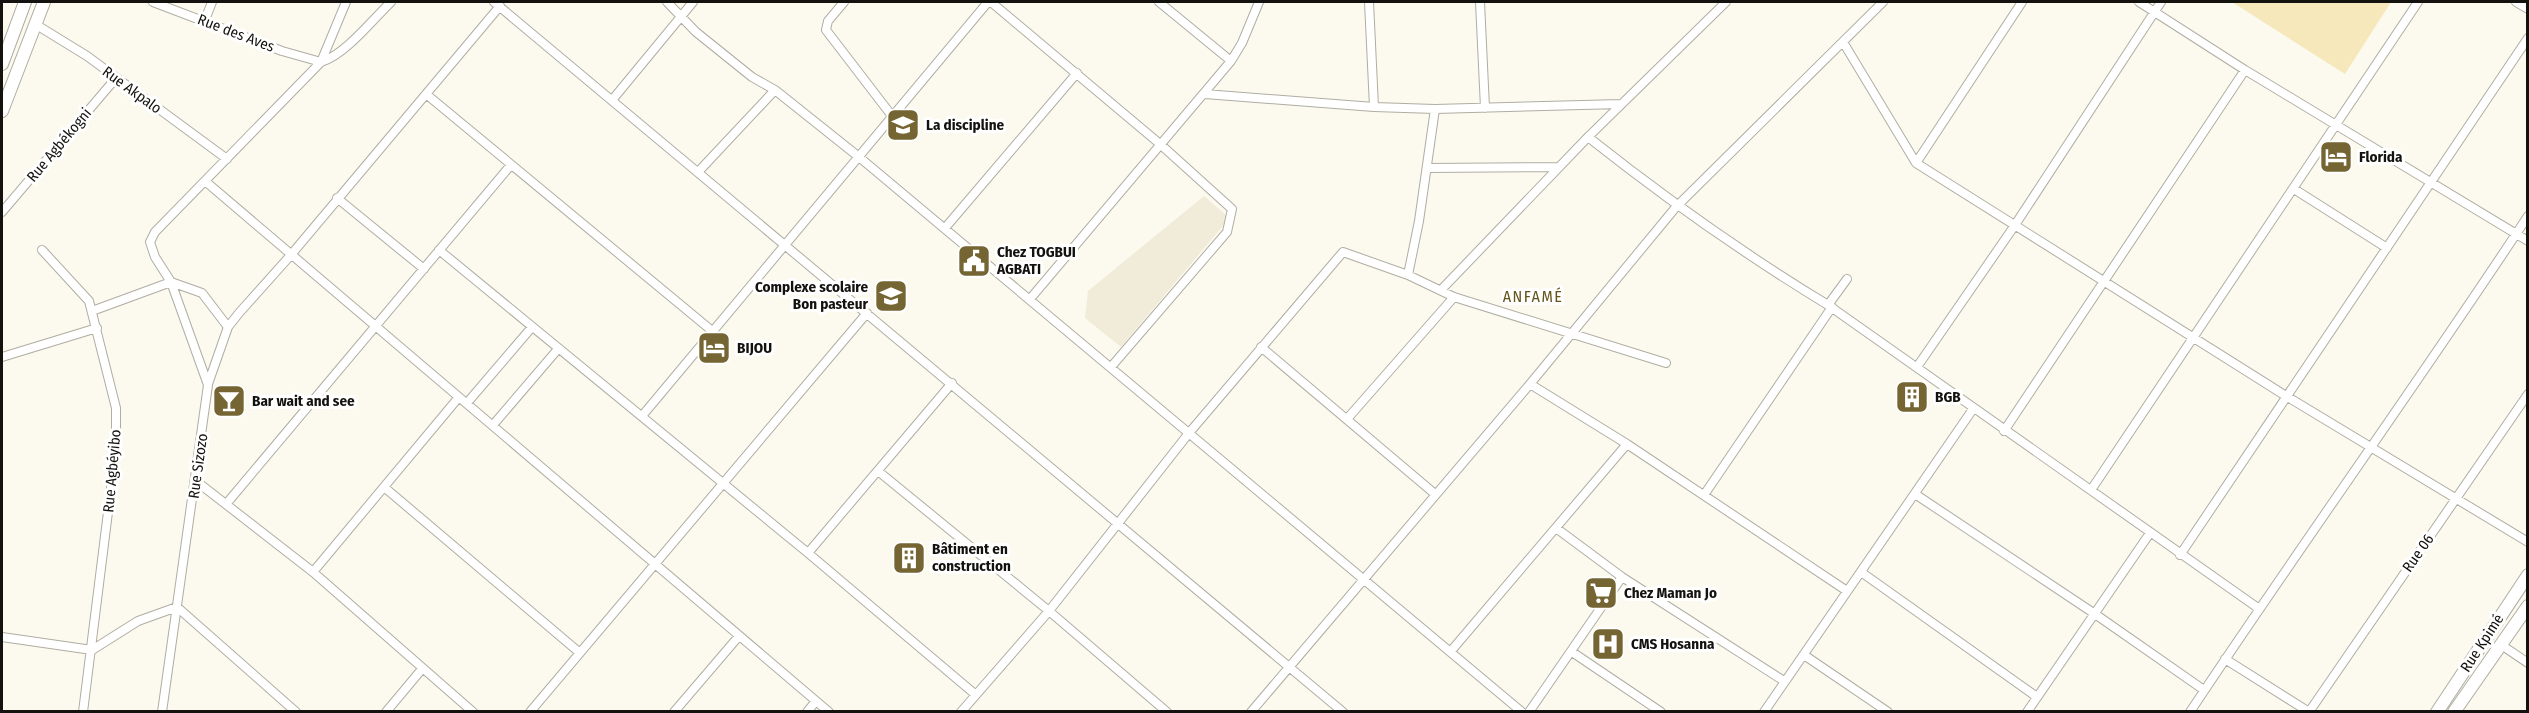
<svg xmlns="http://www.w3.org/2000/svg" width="2529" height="713" font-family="'Fira Sans Condensed',sans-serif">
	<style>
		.built { fill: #f1ecd9 }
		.green { fill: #f6e8ba }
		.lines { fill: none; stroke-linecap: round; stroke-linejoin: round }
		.minor-casing { stroke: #b0ada3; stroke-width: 10 }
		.secondary-casing { stroke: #b0ada3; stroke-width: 14 }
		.primary-casing { stroke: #b0ada3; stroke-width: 14 }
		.minor { stroke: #fff; stroke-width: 8 }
		.secondary { stroke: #fff; stroke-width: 12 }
		.primary { stroke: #fff; stroke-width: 12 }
		.labels { text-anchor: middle; stroke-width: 6; stroke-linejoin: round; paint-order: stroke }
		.street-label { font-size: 15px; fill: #13120e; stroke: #fff }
		.poi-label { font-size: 15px; font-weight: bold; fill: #13120e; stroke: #fff; text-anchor: start }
		.neighbourhood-label { font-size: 16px; letter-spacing: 1.5px; fill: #655519; stroke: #fff }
	</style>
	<rect width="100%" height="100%" fill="#fcf9ee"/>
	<path class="built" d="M1204,196L1226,215L1227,221L1121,347L1085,318L1088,291Z"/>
	<path class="green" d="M2232,2H2391L2345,74Z"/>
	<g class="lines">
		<defs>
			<path id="minor" d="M153,2L282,51L321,62
				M494,2L1343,712
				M667,2L696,32L752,77L775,90L859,157L1522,712
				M844,2L828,21L826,30L892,116
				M991,2L1160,144L1232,209L1227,232L1111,367
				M1159,2L1231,61
				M1369,2L1374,107
				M1480,2L1485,108
				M2139,2L2245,70L2528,241
				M2516,2L2528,9
				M205,20L212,2
				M35,24L87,56L227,159
				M1843,42L1916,163L2286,396L2528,542
				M321,62L346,2
				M426,94L711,330
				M1205,94L1374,107L1435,109L1621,104
				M613,99L693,2
				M1588,137C1665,198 1744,254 1828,305L2258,608
				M1916,163L2022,2
				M1427,168L1559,167
				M699,171L775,90
				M205,181L829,712
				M2294,189L2387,248
				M337,198L424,269
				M2,212L116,78
				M945,228L1077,73
				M42,250L89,301L116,408V448L83,712
				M439,250L808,553L976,695
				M1408,275L1419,221L1435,109
				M1441,290L1588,137L1726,2
				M1030,299L1231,61L1242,43L1259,2
				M1828,305L1847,279
				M92,311L171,282L202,293L228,327
				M1261,347L1435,494
				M2,357L97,328
				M1917,367L2015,225L2161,2
				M208,384L228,327L239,313L290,256L500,6
				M1530,384L1627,444L1847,591
				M467,403L532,327
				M642,416L988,2
				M1347,419L1454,297
				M493,425L558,349
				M2004,431L2245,70
				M878,471L1049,611L1167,712
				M196,481L313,572L473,712
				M384,487L580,653
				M2091,490L2418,2
				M1915,494L2095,614L2204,690
				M1704,495L1832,307
				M227,503L510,166
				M1556,528L1622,577L1784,681
				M808,553L952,383
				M2180,555L2528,38
				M313,572L459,397
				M1861,572L2037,697
				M2,637L92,650
				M2500,644L2528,663
				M92,650L138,621L177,607L296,712
				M1451,651L1627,444
				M1572,652L1661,712
				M1804,655L1888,712
				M2225,659L2309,712
				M162,712L208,385L171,282L155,257L150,242L155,232L321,62C345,55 373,19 391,2
				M386,712L422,669
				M530,712L867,313
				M674,712L739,636
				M807,712L816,701
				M961,712L1049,611L1189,433L1343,252L1408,275L1454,297L1666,363
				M1251,712L1530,384L1676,207L1883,2
				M1529,712L1622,577
				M1764,712L1973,409
				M2027,712L2150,533
				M2190,712C2301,545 2418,383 2528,216
				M2309,712L2528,394"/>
			<path id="secondary" d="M2437,712L2528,575
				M2454,712L2528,606"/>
			<path id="primary" d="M2,64L25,2
				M2,111L44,2"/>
		</defs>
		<use href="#minor" class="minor-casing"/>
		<use href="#secondary" class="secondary-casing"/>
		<use href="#primary" class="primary-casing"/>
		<use href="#minor" class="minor"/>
		<use href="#secondary" class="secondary"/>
		<use href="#primary" class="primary"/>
	</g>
	<defs>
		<symbol id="school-square" viewBox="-11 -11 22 22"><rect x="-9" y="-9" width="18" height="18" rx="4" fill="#746533" stroke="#fff"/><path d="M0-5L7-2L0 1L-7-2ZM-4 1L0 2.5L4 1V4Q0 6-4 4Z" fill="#fff"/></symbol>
		<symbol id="hotel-square" viewBox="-11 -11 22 22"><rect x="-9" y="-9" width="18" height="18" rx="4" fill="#746533" stroke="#fff"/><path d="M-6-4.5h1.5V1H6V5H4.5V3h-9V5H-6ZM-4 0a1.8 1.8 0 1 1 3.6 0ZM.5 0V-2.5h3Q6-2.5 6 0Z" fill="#fff"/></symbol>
		<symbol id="civic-square" viewBox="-11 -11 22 22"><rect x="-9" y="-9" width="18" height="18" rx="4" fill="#746533" stroke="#fff"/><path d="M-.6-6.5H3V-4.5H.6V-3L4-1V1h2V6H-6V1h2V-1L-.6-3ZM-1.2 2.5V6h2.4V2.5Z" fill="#fff"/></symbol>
		<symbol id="building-square" viewBox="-11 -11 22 22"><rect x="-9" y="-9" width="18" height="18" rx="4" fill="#746533" stroke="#fff"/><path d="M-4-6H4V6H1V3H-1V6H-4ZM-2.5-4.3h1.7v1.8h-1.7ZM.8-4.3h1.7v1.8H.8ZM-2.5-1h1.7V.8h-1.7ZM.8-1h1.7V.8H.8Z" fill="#fff"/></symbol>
		<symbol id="bar-square" viewBox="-11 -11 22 22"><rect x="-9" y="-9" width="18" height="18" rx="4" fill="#746533" stroke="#fff"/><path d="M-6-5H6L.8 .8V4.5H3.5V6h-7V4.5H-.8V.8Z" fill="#fff"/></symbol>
		<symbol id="supermarket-square" viewBox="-11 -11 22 22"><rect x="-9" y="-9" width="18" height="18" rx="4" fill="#746533" stroke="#fff"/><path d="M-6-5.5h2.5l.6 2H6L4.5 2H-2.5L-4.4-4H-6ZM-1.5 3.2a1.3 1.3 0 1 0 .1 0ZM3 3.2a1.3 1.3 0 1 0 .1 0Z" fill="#fff"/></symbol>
		<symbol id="hospital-square" viewBox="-11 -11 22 22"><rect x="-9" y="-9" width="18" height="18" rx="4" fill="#746533" stroke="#fff"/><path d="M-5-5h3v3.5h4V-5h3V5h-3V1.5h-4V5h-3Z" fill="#fff"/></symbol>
	</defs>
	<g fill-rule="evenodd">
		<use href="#school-square" x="884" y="106" width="38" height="38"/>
		<use href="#hotel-square" x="2317" y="138" width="38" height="38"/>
		<use href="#civic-square" x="955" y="242" width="38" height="38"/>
		<use href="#school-square" x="872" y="277" width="38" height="38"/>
		<use href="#hotel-square" x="695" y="329" width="38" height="38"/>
		<use href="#building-square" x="1893" y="378" width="38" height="38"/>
		<use href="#bar-square" x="210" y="382" width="38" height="38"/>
		<use href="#building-square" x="890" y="539" width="38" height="38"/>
		<use href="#supermarket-square" x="1582" y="574" width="38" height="38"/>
		<use href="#hospital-square" x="1589" y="625" width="38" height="38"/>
	</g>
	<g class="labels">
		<g class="street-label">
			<text transform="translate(236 33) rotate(21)" y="5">Rue des Aves</text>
			<text transform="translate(132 90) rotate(36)" y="5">Rue Akpalo</text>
			<text transform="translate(59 145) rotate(-50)" y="5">Rue Agbékogni</text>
			<text transform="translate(198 466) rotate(-82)" y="5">Rue Sizozo</text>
			<text transform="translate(112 471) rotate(-85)" y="5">Rue Agbéyibo</text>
			<text transform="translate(2418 553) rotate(-55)" y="5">Rue 06</text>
			<text transform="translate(2482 643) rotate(-57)" y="5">Rue Kpimé</text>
		</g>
		<g class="poi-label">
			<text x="926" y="130">La discipline</text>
			<text x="2359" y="162">Florida</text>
			<text x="997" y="257">Chez TOGBUI<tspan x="997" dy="17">AGBATI</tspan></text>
			<text x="868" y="292" text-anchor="end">Complexe scolaire<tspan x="868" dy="17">Bon pasteur</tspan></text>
			<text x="737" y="353">BIJOU</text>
			<text x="1935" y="402">BGB</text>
			<text x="252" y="406">Bar wait and see</text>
			<text x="932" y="554">Bâtiment en<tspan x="932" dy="17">construction</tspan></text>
			<text x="1624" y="598">Chez Maman Jo</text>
			<text x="1631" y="649">CMS Hosanna</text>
		</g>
		<g class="neighbourhood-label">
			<text x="1533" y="302">ANFAMÉ</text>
		</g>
	</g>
	<rect width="2529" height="713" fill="none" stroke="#13120e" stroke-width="6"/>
</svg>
